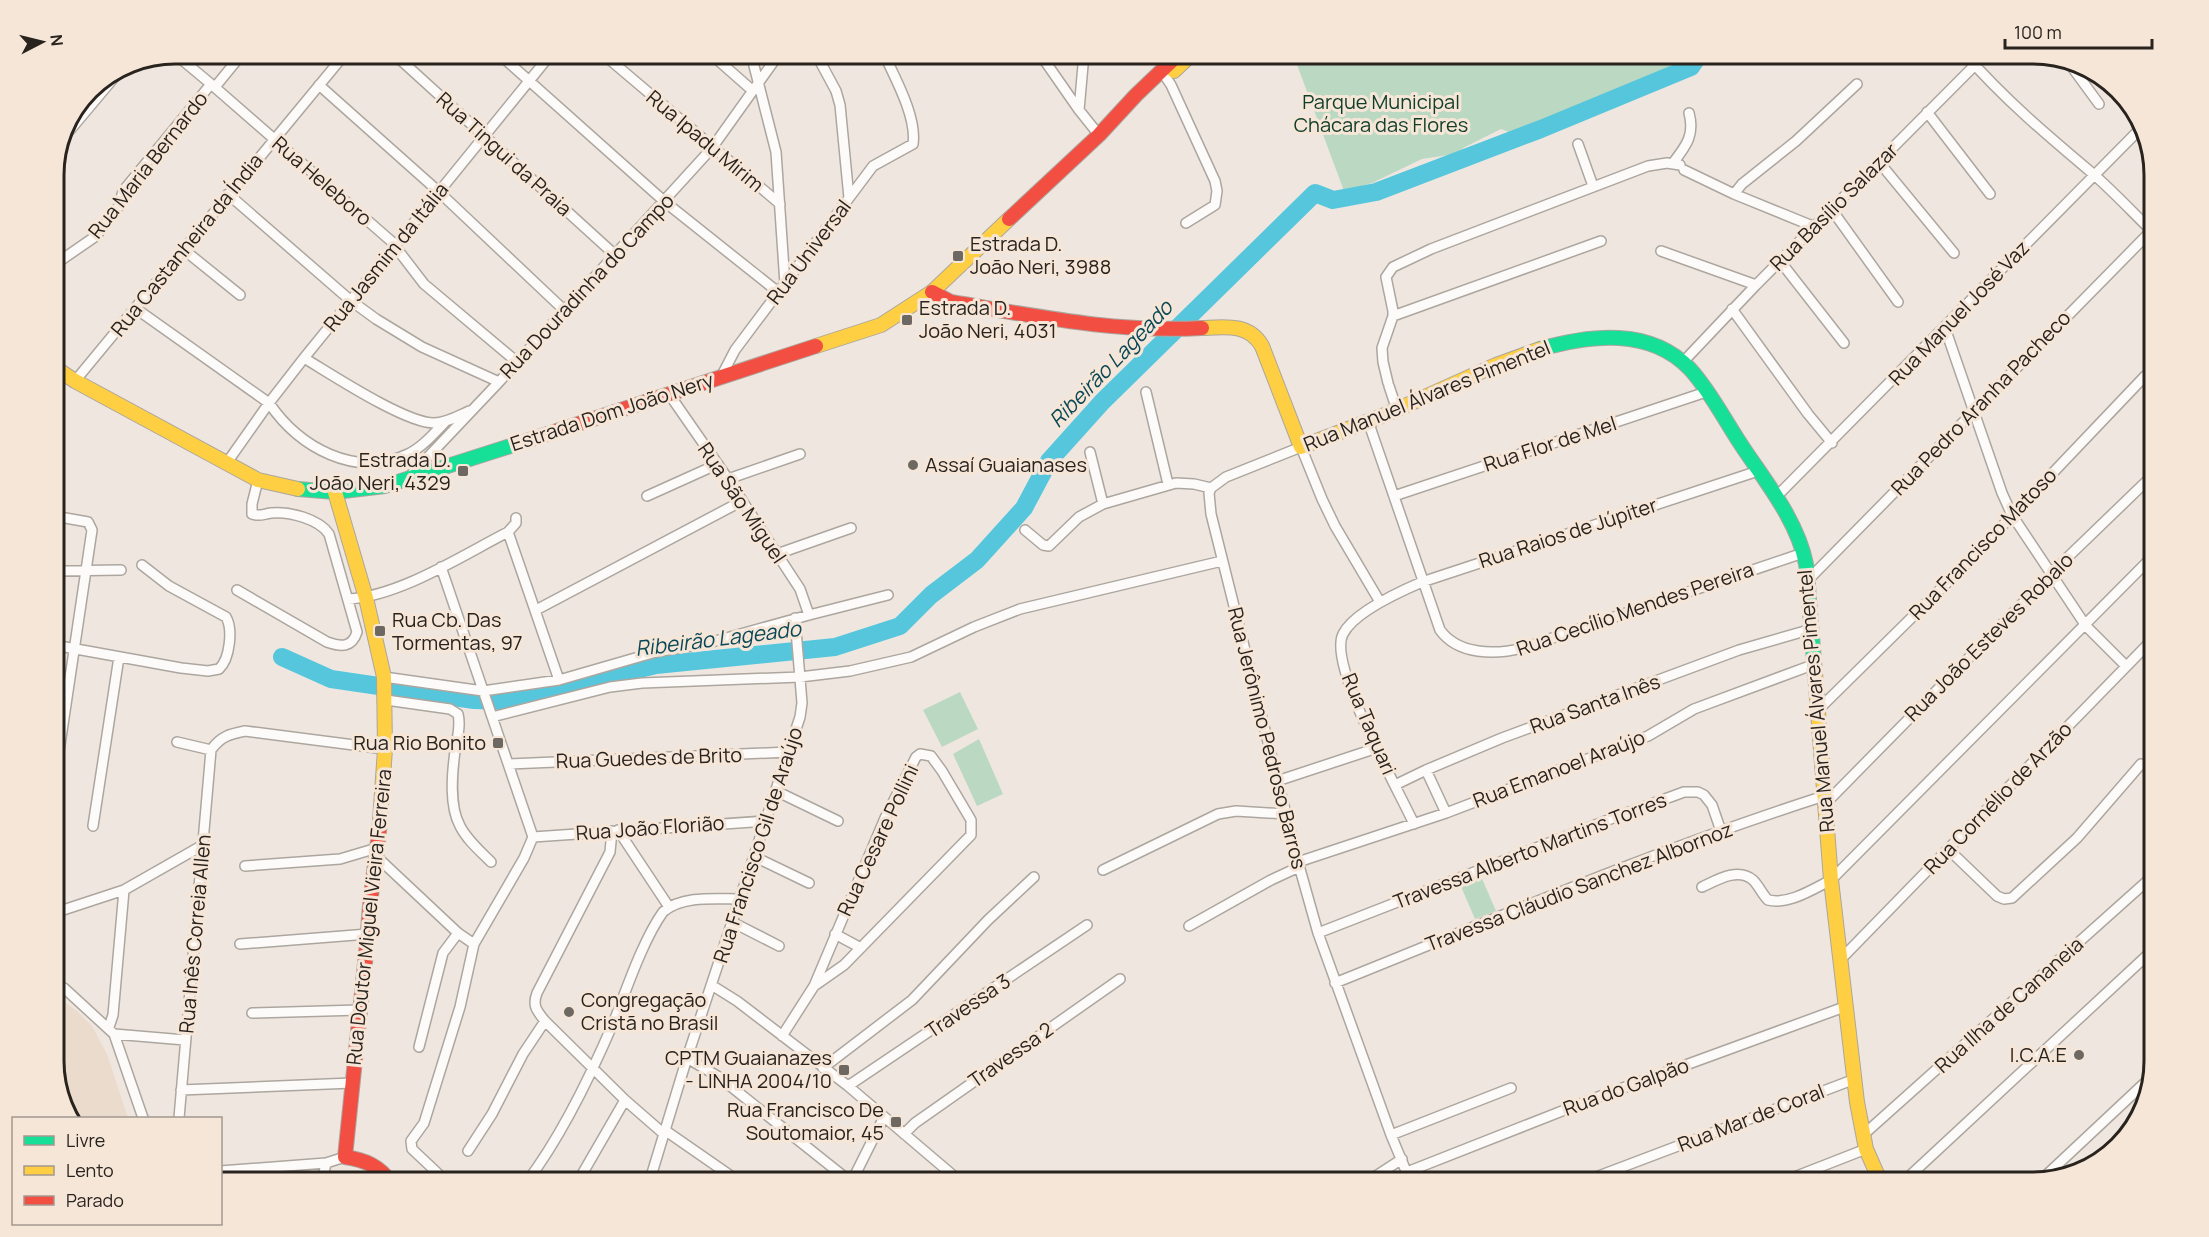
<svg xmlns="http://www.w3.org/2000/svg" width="2209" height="1237" font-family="Manrope,sans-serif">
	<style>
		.built { fill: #eadbcd }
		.green { fill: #bbd9c2 }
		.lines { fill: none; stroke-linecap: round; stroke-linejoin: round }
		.stream { stroke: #56c6dd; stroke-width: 3 }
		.river { stroke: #56c6dd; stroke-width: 18 }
		.street-casing { stroke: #aca69f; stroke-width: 12 }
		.fast-casing { stroke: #aca69f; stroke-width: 16 }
		.slow-casing { stroke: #aca69f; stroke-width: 16 }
		.jam-casing { stroke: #aca69f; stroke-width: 16 }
		.street { stroke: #fdfbfa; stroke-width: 9 }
		.fast { stroke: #16e098; stroke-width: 14 }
		.slow { stroke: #ffcf43; stroke-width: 14 }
		.jam { stroke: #f24e42; stroke-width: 14 }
		.poi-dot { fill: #6e6862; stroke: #f6e6d8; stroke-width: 2 }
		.labels { text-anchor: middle; stroke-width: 6; stroke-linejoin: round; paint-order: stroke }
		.park-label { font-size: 20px; fill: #0f3d28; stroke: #f6e6d8 }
		.street-label { font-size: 20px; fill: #29231e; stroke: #f6e6d8 }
		.poi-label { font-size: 20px; fill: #29231e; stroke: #f6e6d8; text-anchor: start }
		.water-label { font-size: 21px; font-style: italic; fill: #0a4857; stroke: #f6e6d8 }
		.rim { fill: none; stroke: #29231e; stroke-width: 3 }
	</style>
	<rect width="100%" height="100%" fill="#efe7df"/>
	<path class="built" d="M54,994L77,1011L92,1026L107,1054L128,1118H71L54,1069Z"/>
	<path class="green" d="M1293,54H1682C1654,91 1599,93 1559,114C1554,117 1550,123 1545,126C1537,131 1530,127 1519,136L1501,129L1465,147L1455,154L1422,159L1372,183L1344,191Z
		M960,692L978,729L942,747L923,710Z
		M979,739L1003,794L977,806L953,754Z
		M1480,874L1496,911L1475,919L1459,882Z"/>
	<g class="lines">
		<path class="stream" d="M2155,301C2140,315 2145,341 2155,356"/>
		<path class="river" d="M282,657L331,679L474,700L507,701L656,665L835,647L900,626L931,595L977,560L1024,508L1049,461L1102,402L1315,193L1333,200L1376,192L1541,129L1691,67L1700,54"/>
		<defs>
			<path id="street" d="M175,54L211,84L391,241L424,284L517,362
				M394,54L614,254
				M499,54L665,202L778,292
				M603,54L780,204
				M711,54L753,91
				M751,54L776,152L785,284
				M816,54L836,91L840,105L849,198
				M1040,54L1079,110L1099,135
				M1965,54C2003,98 2048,136 2092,173C2114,192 2134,214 2155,234
				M2069,63L2099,104
				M1161,70L1171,85L1215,181L1217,191L1215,205L1186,223
				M319,85L438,191L564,310
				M215,87L242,54
				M1079,110L1084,54
				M1927,112L1990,194
				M60,142L123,67
				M1578,144L1593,186
				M1879,162L1954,253
				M1673,163C1686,146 1695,135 1689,113
				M1684,170L1734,194L1815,227
				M228,194L350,300L376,319L422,347L499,382
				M1734,194L1742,184L1796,141L1857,84
				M1832,210L1898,302
				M183,249L240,295
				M1661,251L1756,285
				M1780,261L1844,343
				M54,265L96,236L119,206L123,191L211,84
				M135,308L269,403C299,447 355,479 408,454C423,447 435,432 446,421
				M1732,309L1808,414L1832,443
				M1393,316L1601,241
				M1945,328L2002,493L2012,515L2086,626L2126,666
				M304,358C331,374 405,423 434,423C446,423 458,416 469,411
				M1683,362L1756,285L1986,54
				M721,377L735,350L873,166L913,144C917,117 895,78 884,54
				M75,381L345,54
				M1388,383L1383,362L1382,348L1393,316V311L1386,277L1393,267L1431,249L1648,166L1667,163L1680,165
				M1389,386L1397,410
				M1146,392L1168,484
				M669,394L728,479L800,589L809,615
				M1368,421L1440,630C1458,655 1495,655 1523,648L1803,553
				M1090,452L1103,504
				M226,464L269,403L304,358L551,54
				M409,477L499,382L712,148L779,54
				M728,479L800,454
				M1211,488L1209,493L1211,514L1298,862L1318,933L1391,1135L1411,1183
				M1211,488L1226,477L1301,447L1322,499L1335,526L1380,602
				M647,496L718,464
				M1394,496L1706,392
				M1775,498L2142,127
				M54,516L88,522L92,530L54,785
				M516,518V523L508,532L559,680
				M1025,530L1043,545L1049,546L1079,517L1103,504L1176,483L1194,484L1211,488
				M777,554L851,528
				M441,567L533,837L524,858L474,944L460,1007L424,1123L411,1141L412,1149L448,1183
				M54,571L121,570
				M1808,580L2155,227
				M237,590L327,642C341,647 352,648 357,632L329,534C319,519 289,511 271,513C263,514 260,517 252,514V504L258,480
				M348,599C400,596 461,556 508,532
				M536,610L742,501
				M54,645L181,668L208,671L219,669C230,659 233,629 226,617L169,586L142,565
				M384,677L483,691L559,680L656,652L712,642L809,615L888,595
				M386,700L450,709L458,714C461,726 457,739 455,751C452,774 449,806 460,826C467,840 480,851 491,862
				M1818,710L1967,563L2145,376
				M492,717L610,687L642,683L800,677L850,671L911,657L974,627L1020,609L1222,561
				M177,742L211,750C221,736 230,734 245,731L385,749
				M509,764L789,752
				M1277,781L1377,748
				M1395,785L1426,770
				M776,791L838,821
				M1825,804L2069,556L2155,473
				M1446,813L1426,770L1502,738L1739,650L1812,629
				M1414,824C1399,791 1327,664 1343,634C1354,612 1401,591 1422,582L1758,471
				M93,826L119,657
				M618,830L669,907
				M612,831L610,852L537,993C532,1006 537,1011 545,1021L625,1100L664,1134
				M533,837L766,821
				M1948,849L1997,896L2004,899L2012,898L2077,838L2141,764
				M377,857L458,933L474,944
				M755,857L809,883
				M1298,862L1446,813L1598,755L1648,736L1694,709L1815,664
				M245,866L340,859L377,848
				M1103,870L1218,814L1236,811L1286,814
				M1702,887C1717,880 1738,867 1753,880C1759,886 1762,894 1768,900C1789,905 1813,889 1831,880L2155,554
				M54,913L124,890L203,845
				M732,922L779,946
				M1189,926L1271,880L1299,867
				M1318,933L1613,818L1684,792H1698L1704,795L1712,805L1721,831
				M835,934L861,948
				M240,944L368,934
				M1841,959L2155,637
				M54,983L64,988L114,1034L143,1118
				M1335,983C1497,918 1658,849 1824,796
				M713,986L737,1001L848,1086L962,1183
				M252,1013L360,1010
				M109,1027L113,1015L124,890
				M114,1034L185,1040
				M782,1036L814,986L885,818L916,757L920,754L931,756L942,771L971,820V835L844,965L814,986
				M419,1047L443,953L458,933
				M687,1058L719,1077L852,1183
				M823,1068L912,1000L988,920L1034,877
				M848,1086L1087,925
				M181,1090L352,1083
				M179,1118L211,750
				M666,1131L741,1183
				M904,1134L915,1123L1120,979
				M1391,1135L1511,1088
				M1862,1136L2155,874
				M468,1151L492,1114L523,1054L545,1021
				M220,1171L326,1163L345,1157
				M1407,1172L1590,1100L1847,1006
				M2040,1181L2151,1077
				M322,1183L326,1163
				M526,1183C561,1137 591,1075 614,1021C627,988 643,940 663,912C682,895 717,899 740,899
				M577,1183L625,1100
				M649,1183L687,1058L800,717L802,703L795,618
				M851,1183L884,1117
				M1365,1183L1402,1159
				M1580,1183L1855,1079
				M1779,1183L1866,1149
				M1902,1183L2155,948"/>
			<path id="fast" d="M1540,349C1590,335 1650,327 1690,369C1712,393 1727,425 1746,452C1769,486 1798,523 1806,564C1808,576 1808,589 1809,600C1811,625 1813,649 1815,673
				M298,489L335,492L385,486L523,442"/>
			<path id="slow" d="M1174,71L1192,54
				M1202,328C1225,327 1249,323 1262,346L1301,447L1387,414L1496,365L1540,349
				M816,346L881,325L932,292L1009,219
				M54,367L75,381L258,480L298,489
				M335,492L366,598L384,677L385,749L380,821
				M1815,673L1831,880L1857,1102L1866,1149L1881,1183"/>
			<path id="jam" d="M1009,219L1099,135L1136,95L1179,54
				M932,292L951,302C1036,316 1115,333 1202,328
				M523,442L816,346
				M380,821C377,859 369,896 368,934L345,1157C365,1160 380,1166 391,1183"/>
		</defs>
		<use href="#street" class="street-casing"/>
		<use href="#fast" class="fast-casing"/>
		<use href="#slow" class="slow-casing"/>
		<use href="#jam" class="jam-casing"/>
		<use href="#street" class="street"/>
		<use href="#fast" class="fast"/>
		<use href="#slow" class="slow"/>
		<use href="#jam" class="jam"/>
	</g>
	<g class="poi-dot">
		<rect x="952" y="250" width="12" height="12" rx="3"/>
		<rect x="901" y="314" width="12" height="12" rx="3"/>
		<circle cx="913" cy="465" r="6"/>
		<rect x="457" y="465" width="12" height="12" rx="3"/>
		<rect x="374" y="625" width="12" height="12" rx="3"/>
		<rect x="492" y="737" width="12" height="12" rx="3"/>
		<circle cx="569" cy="1012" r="6"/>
		<circle cx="2079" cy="1055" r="6"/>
		<rect x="838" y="1064" width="12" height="12" rx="3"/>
		<rect x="890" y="1116" width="12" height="12" rx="3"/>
	</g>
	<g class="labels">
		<g class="park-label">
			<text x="1381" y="109">Parque Municipal<tspan x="1381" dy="23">Chácara das Flores</tspan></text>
		</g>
		<g class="street-label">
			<text transform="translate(705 141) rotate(40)" y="7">Rua Ipadu Mirim</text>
			<text transform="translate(504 154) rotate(42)" y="7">Rua Tingui da Praia</text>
			<text transform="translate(148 165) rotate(-52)" y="7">Rua Maria Bernardo</text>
			<text transform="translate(322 181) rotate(41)" y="7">Rua Heleboro</text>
			<text transform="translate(1834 207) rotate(-45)" y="7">Rua Basílio Salazar</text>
			<text transform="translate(187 245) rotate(-51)" y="7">Rua Castanheira da Índia</text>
			<text transform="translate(809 252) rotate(-53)" y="7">Rua Universal</text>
			<text transform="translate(386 257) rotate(-51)" y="7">Rua Jasmim da Itália</text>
			<text transform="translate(587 286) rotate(-47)" y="7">Rua Douradinha do Campo</text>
			<text transform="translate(1959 313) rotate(-46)" y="7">Rua Manuel José Vaz</text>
			<text transform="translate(1427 396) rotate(-22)" y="7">Rua Manuel Álvares Pimentel</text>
			<text transform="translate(1981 403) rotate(-46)" y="7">Rua Pedro Aranha Pacheco</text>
			<text transform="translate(612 412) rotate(-18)" y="7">Estrada Dom João Nery</text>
			<text transform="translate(1550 444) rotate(-18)" y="7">Rua Flor de Mel</text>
			<text transform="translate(742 503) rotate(56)" y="7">Rua São Miguel</text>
			<text transform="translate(1568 533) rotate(-18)" y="7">Rua Raios de Júpiter</text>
			<text transform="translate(1983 544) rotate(-46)" y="7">Rua Francisco Matoso</text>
			<text transform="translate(1635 609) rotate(-19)" y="7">Rua Cecílio Mendes Pereira</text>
			<text transform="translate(1989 637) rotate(-45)" y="7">Rua João Esteves Robalo</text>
			<text transform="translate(1816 701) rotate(-95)" y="7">Rua Manuel Álvares Pimentel</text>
			<text transform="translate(1595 704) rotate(-20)" y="7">Rua Santa Inês</text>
			<text transform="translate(1369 724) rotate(67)" y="7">Rua Taquari</text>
			<text transform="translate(1267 738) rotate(76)" y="7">Rua Jerônimo Pedroso Barros</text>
			<text transform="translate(649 758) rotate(-2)" y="7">Rua Guedes de Brito</text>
			<text transform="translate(1559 769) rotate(-21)" y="7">Rua Emanoel Araújo</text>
			<text transform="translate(1998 798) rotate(-46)" y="7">Rua Cornélio de Arzão</text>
			<text transform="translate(650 828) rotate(-4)" y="7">Rua João Florião</text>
			<text transform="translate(878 840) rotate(-65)" y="7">Rua Cesare Pollini</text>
			<text transform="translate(758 845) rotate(-72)" y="7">Rua Francisco Gil de Araújo</text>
			<text transform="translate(1530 851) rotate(-21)" y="7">Travessa Alberto Martins Torres</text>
			<text transform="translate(1579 887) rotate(-21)" y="7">Travessa Cláudio Sanchez Albornoz</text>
			<text transform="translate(369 917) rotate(-84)" y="7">Rua Doutor Miguel Vieira Ferreira</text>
			<text transform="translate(195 934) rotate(-85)" y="7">Rua Inês Correia Allen</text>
			<text transform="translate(2009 1005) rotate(-42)" y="7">Rua Ilha de Cananeia</text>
			<text transform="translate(968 1006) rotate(-34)" y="7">Travessa 3</text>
			<text transform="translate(1011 1055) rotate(-35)" y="7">Travessa 2</text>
			<text transform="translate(1626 1087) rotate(-20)" y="7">Rua do Galpão</text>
			<text transform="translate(1751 1118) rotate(-21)" y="7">Rua Mar de Coral</text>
		</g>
		<g class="poi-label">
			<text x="970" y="251">Estrada D.<tspan x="970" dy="23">João Neri, 3988</tspan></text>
			<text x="919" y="315">Estrada D.<tspan x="919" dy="23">João Neri, 4031</tspan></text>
			<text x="451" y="467" text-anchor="end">Estrada D.<tspan x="451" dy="23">João Neri, 4329</tspan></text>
			<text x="925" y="472">Assaí Guaianases</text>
			<text x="392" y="627">Rua Cb. Das<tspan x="392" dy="23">Tormentas, 97</tspan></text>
			<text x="486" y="750" text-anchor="end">Rua Rio Bonito</text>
			<text x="581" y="1007">Congregação<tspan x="581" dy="23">Cristã no Brasil</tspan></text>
			<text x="2067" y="1062" text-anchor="end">I.C.A.E</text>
			<text x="832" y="1065" text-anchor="end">CPTM Guaianazes<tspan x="832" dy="23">- LINHA 2004/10</tspan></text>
			<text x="884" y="1117" text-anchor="end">Rua Francisco De<tspan x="884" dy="23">Soutomaior, 45</tspan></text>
		</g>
		<g class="water-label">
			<text transform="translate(1111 364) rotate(-46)" y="7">Ribeirão Lageado</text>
			<text transform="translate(718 639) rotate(-7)" y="7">Ribeirão Lageado</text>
		</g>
	</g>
	<path d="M0 0H2209V1237H0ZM175 64H2033A111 111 0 0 1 2144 175V1061A111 111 0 0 1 2033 1172H175A111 111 0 0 1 64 1061V175A111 111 0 0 1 175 64Z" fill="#f6e6d8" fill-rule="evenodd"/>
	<path class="rim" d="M175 64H2033A111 111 0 0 1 2144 175V1061A111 111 0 0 1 2033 1172H175A111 111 0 0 1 64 1061V175A111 111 0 0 1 175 64Z"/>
	<rect x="12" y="1117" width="210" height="108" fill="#f6e6d8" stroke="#a4988e" stroke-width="1.5"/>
	<rect x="24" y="1136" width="30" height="9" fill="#16e098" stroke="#a4988e" stroke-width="1.5"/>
	<text x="66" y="1147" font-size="18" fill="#29231e">Livre</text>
	<rect x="24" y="1166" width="30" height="9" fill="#ffcf43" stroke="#a4988e" stroke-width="1.5"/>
	<text x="66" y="1177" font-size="18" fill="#29231e">Lento</text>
	<rect x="24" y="1196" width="30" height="9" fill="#f24e42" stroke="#a4988e" stroke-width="1.5"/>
	<text x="66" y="1207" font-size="18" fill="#29231e">Parado</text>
	<g transform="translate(42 42) rotate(83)" stroke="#f6e6d8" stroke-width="4.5" paint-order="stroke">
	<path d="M0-4.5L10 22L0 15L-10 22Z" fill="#29231e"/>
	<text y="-9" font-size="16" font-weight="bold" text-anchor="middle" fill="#29231e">N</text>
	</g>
	<path d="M2005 39v9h147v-9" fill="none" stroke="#29231e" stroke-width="3"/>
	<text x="2014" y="39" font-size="18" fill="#29231e" stroke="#f6e6d8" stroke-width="4.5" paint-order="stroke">100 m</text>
</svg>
